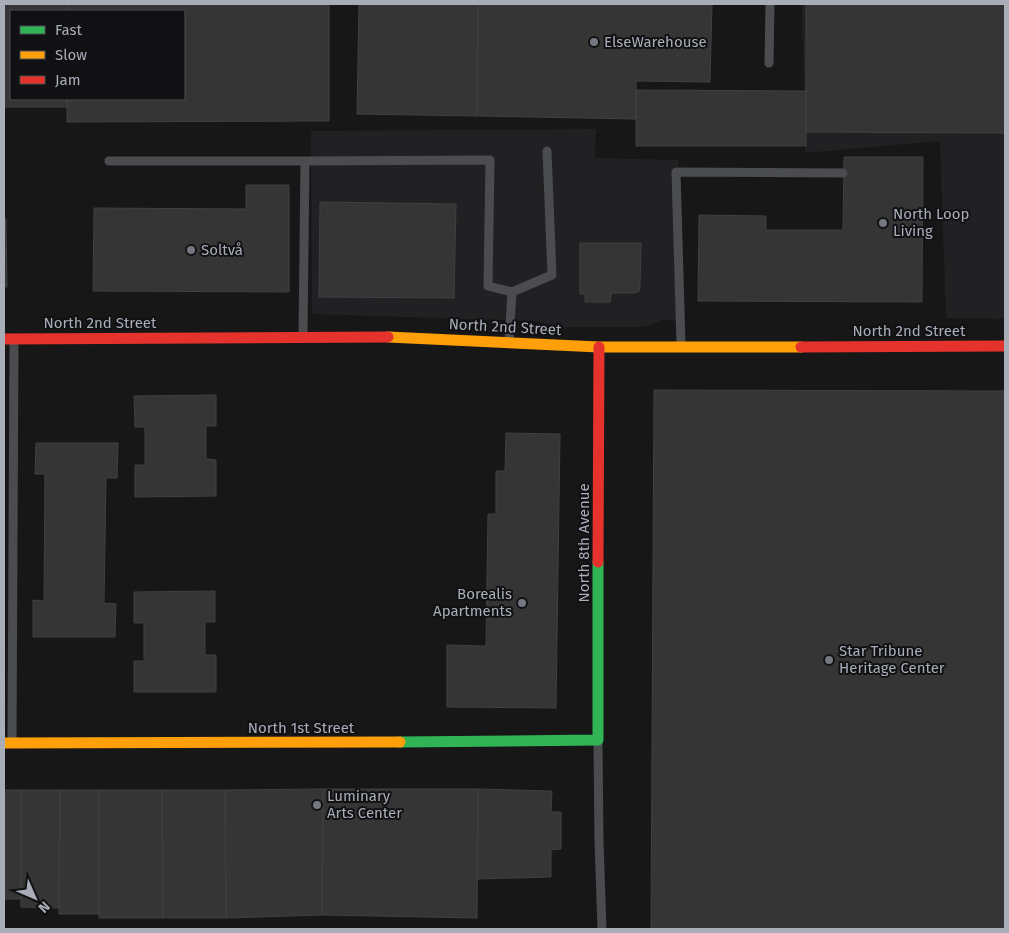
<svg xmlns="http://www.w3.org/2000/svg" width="1009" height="933" font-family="'Fira Sans',sans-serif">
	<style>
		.built { fill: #212123 }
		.building { fill: #353536; stroke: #3f4043 }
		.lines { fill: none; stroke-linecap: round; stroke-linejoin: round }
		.lane { stroke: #4b4c50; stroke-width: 9 }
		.fast { stroke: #30b455; stroke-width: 11 }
		.slow { stroke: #ff9f0a; stroke-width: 11 }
		.jam { stroke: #e5322d; stroke-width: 11 }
		.poi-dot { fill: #757880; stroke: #111113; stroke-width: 2 }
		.labels { text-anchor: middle; stroke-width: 4; stroke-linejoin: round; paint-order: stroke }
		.poi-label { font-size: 15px; fill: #a8adb8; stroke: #111113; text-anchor: start }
		.street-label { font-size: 15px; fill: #a8adb8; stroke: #111113 }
	</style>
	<rect width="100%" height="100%" fill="#171717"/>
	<path class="built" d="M802,4H1005V319L946,318L940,141L805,153Z
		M596,129L595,158L679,160L678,321L662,320L644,327H554L538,321L312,314L311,131Z"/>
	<path class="building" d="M4,4H67V11H11V99H67V107H4Z
		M67,4H329V121L67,122V99H184V11H67Z
		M359,4H478L477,116L357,114Z
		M478,4H712L710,82L636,81V119L477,116Z
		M806,4H1005V133L806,132Z
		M636,90L806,91V146H636Z
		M844,157H923L922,302L698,301L699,215L766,216V230H843Z
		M246,185H289V292L93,291L94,208L246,209Z
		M320,202L456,204L454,298L319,297Z
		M4,219H6L7,287H4Z
		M580,243H641L640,287L639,291L634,293H611L610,302H585V294H580Z
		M654,390L1005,391V929H651Z
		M216,395V426H206V459L216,460V496L135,497V465H145V427H135L134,396Z
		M506,433L560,434L556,708L447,707V645L486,646L488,514H496V471H505Z
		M36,443H118L117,478H106L104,603L116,604L115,637H33V600L44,601L45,474H35Z
		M215,591V622H205V655H216V692H134V661H144V623H134V592Z
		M323,789H478L477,918L322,915Z
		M323,789L322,915L226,918L225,790Z
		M478,789L552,791L551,812H561V849L551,850V877L477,879Z
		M4,790H21V899H4Z
		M21,790H60L59,908L21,907Z
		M60,790H99V914H59Z
		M99,790H162L163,918H99Z
		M162,790H225L226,918H163Z"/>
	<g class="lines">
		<path class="lane" d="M769,63L770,4
			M109,161H305
			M512,292L552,275L547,151
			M303,334L305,161L490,160L488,286L512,292L509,341
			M681,344L676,172L843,173
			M12,741L14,341
			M598,742L599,842L602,929"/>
		<path class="fast" d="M400,742L598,740V562"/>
		<path class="slow" d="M388,337L599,347H801
			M4,743L400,742"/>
		<path class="jam" d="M4,339L388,337
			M801,347L1005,346
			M598,562L599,347"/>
	</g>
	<g class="poi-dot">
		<circle cx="594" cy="42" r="5"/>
		<circle cx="883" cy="223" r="5"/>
		<circle cx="191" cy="250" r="5"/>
		<circle cx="522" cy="603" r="5"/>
		<circle cx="829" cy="660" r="5"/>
		<circle cx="317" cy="805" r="5"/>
	</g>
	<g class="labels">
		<g class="poi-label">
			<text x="604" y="47">ElseWarehouse</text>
			<text x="893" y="219">North Loop<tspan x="893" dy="17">Living</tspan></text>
			<text x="201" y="255">Soltvå</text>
			<text x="512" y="599" text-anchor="end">Borealis<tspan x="512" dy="17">Apartments</tspan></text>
			<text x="839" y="656">Star Tribune<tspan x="839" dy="17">Heritage Center</tspan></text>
			<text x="327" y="801">Luminary<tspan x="327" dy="17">Arts Center</tspan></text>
		</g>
		<g class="street-label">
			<text x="100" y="328">North 2nd Street</text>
			<text transform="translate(505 327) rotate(3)" y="5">North 2nd Street</text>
			<text x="909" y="336">North 2nd Street</text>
			<text transform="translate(584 543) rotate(-90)" y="5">North 8th Avenue</text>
			<text x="301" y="733">North 1st Street</text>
		</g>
	</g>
	<rect width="1009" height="933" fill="none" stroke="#a8adb8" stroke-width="10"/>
	<rect x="10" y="10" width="175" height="90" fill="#111113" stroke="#4d4f55"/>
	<rect x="20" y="26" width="25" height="8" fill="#30b455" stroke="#4d4f55"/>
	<text x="55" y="35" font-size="15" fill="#a8adb8">Fast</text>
	<rect x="20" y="51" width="25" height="8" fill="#ff9f0a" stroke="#4d4f55"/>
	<text x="55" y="60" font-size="15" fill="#a8adb8">Slow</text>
	<rect x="20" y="76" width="25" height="8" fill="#e5322d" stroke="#4d4f55"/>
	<text x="55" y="85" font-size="15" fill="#a8adb8">Jam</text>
	<g transform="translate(35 898) rotate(135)" stroke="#111113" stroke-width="4" paint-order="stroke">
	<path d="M0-4L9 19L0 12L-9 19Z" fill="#a8adb8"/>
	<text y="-8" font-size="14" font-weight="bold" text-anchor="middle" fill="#a8adb8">N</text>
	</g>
</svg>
